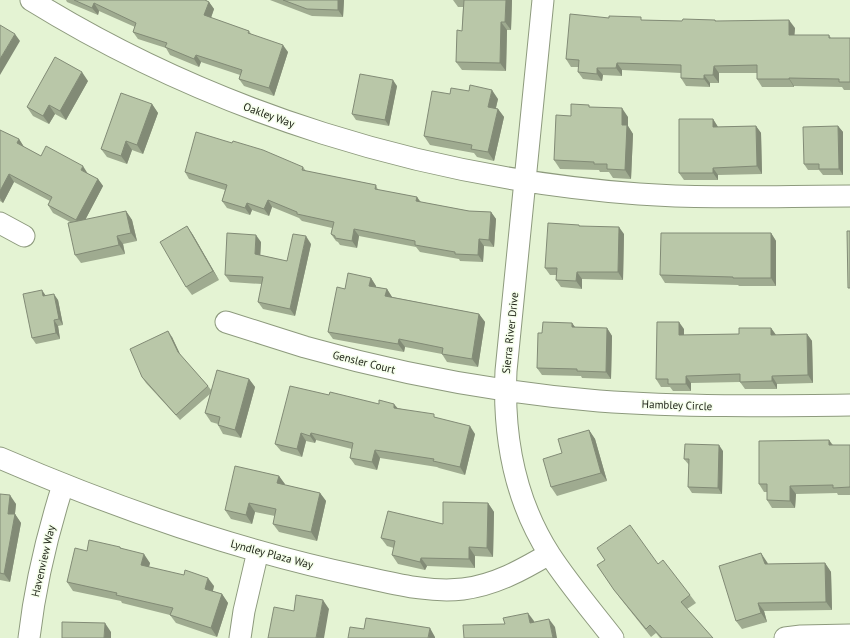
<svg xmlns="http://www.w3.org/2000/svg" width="850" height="638" font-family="'PT Sans',sans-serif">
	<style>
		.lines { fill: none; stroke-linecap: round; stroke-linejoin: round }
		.minor-casing { stroke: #8d9a7d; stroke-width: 23 }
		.minor { stroke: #fff; stroke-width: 21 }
		.wall { fill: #9fab90 }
		.shaded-wall { fill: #828b76 }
		.building { fill: #b9c7a8; stroke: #828b76 }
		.labels { text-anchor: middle; stroke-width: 3; stroke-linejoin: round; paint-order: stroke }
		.street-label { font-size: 11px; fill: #1a1f13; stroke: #f5feeb }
	</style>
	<rect width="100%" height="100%" fill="#e4f3d3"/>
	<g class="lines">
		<defs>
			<path id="minor" d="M31,0C214,113 425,178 639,194C709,199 780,196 850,196
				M543,0L506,371C503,437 514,499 550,555C569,584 592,611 613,638
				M0,223L24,236
				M226,322C252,330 279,339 305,347C400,374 501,393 599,401C682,407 766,406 850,405
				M0,458C116,508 235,550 359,576C393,583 428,593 463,589C495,585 522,570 549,554
				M29,638C35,586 47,535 63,485
				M240,638L244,611L258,551
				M785,638L801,636L850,635"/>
		</defs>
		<use href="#minor" class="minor-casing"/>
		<use href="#minor" class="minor"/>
	</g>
	<path class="wall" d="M66,0H205L209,2L214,9L211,18L249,31L252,35L288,52L274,96L244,86L239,79L240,75L201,62L199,67L170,55L166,48L138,39L133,32L135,27L99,11L98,15L67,2Z
		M270,0H344L343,17L312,16Z
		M453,0H512L511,30H507L506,71L462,70L456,62L462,31L463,7H458Z
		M643,20L682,21L715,20L716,21L795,28L794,35H829L831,38H850V90H844L842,87L794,86V87H762L757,79V73H719V83H710V87L686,86L681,78V73L622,70V76L603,75L602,81L583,79L578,72V67H571L566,59Z
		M88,81L66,120L55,114L49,124L33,116L27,107Z
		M397,86L389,126L356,120L352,114Z
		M450,94L498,99L496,108L498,109L504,117L494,161L477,157L474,153L430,145L424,136Z
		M152,104L158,113L143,154L132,150L127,164L107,157L101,149Z
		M590,107L628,117V126L633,134L631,179L613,178L609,172H600L599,170L560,169L554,160L571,116Z
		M713,119L718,127L756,126L761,133L762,174L718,175V180H684L679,173Z
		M838,126L843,132V175H823L819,170H808L804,164Z
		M0,130L19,139L24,147L41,156L88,174L98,179L103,186L85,220L126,211L132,220L137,241L123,244L125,254L81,263L75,255L72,223L53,213L48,205L50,201L14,182L3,203L0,201Z
		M303,167L306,171L376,185L378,190L417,197L421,202L469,211L491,212L496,219L494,247L484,246L483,262L460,261L459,259L420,252L416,247L359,236L357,248L340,245L338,242L336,241L331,234L332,228L302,221L299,218L272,207L269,216L252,210L250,215L227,208L222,201L225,190L189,179L185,172Z
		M187,226L193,235L219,280L192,295L186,287Z
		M580,226L624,234L623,280L582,279V289L561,287L556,280V275H550L545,268Z
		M771,233L776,241V286H739L738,285L665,283L660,275Z
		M261,242L260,255L287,261L311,244L295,316L263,309L258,302L262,284L230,282L225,275Z
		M371,278L376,286V287L387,289L392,297L479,314L485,322L478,367L447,362L442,354L405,347L404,352L333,339L328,332L345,289Z
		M46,295L58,300L63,325L58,326L60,339L36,344L32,338Z
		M572,323L575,327L607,328L612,336L611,379L582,378L581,376L542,375L537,368L542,333Z
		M771,328L776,335L807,334L812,341L813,383L777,384V389H745L740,382L691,383V391H673L670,387H661L656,379L684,329V335L739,334Z
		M172,337L180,355L208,386L211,390L249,379L255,387L241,438L223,434L218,425V424L211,422L205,413L210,394L180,420L146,383L142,377Z
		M329,395L398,408L437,418L475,434L465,475L439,468L437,467L380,458L377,470L355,465L350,458L352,449L316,440L315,443L306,441L302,457L281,451L275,444Z
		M589,430L595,439L607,481L557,496L551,487L562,453Z
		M829,440L833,445H850V495H838L837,493L796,494L795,508H772L767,500V492H764L759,484Z
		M723,451L722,494L692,493L688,487L689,465L684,459Z
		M279,476L285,485L320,493L326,501L317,541L279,532L273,524L275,516L255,512L252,524L231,519L225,510Z
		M0,494L16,504L15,514L21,523L10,582L0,580Z
		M488,503L494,512L493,557L475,556V568L427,566L425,570L398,564L392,555L394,548L387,546L381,538L443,524Z
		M120,547L122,549L150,563L149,567L214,586L213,591L222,594L228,603L217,637L176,623L170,615L122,603L121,601L73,591L67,582L87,551Z
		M767,562L768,564L825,563L831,572L832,610L764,611L767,622L742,629L736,621Z
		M658,564L690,595L696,603L687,609L713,638H660L656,633L651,637L620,598L597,565Z"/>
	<path class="shaded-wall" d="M338,0H344L343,17L338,10Z
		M506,0H512L511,30L505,22Z
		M209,2L214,9L209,23L204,15Z
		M94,3L99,11L98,15L92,8Z
		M789,20L795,28L794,42L789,35Z
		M501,22L507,30L506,71L500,63Z
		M15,34L20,41L0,75V59Z
		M283,45L288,52L274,96L269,88Z
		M196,55L201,62L199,67L194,59Z
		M617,63L622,70V76L616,68Z
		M714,66L719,73V83L713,75Z
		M597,68L603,75L602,81L597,74Z
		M82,72L88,81L66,120L60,111Z
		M704,75L710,83V87L704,79Z
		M789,78L794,86V87L789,79Z
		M393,80L397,86L389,126L385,120Z
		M492,90L498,99L494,115L488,107Z
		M152,104L158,113L143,154L137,145Z
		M49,105L55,114L49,124L43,116Z
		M622,108L628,117V126L633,134L631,179L625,170L622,125Z
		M498,109L504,117L494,161L488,152Z
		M713,119L718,127H713Z
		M756,126L761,133L762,174L757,166Z
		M838,126L843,132V175L839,169Z
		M19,139L24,147L17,143Z
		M126,141L132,150L127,164L121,156Z
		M83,166L88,174L81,170Z
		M713,168L718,175V180L713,173Z
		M9,174L14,182L3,203L0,198V191Z
		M98,179L103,186L81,228L76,220Z
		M417,197L421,204L416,201Z
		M268,200L272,207L269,216L264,209Z
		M247,203L252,210L250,215L245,208Z
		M126,211L132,220L137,241L131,233Z
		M491,212L496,219L494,247L489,240Z
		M187,226L193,235L219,280L213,271Z
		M619,227L624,234L623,280L618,272Z
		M354,229L359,236L357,248L352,241Z
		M771,233L776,241V286L771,278Z
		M256,235L261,242L260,261L255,254Z
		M117,236L123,244L125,254L119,245Z
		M306,236L311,244L295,316L290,309Z
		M479,239L484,246L483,262L478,255Z
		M577,272L582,279V289L576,281Z
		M371,278L376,286L375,294L369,286Z
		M387,289L392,297L391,303L385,296Z
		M42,290L46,296H43Z
		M54,294L58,300L63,325L59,319Z
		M479,314L485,322L478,367L472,359Z
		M54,320L58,326L60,339L56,333Z
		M679,322L684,329V342L679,335Z
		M572,323L577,330L572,327Z
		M607,328L612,336L611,379L606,372Z
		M771,328L776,335H771Z
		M168,331L172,337L182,358L178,352Z
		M807,334L812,341L813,383L808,375Z
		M399,339L405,347L404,352L398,344Z
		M686,376L691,383V391L686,384Z
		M772,376L777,384V389L772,381Z
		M249,379L255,387L241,438L235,430Z
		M394,404L400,411L394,408Z
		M470,426L475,434L465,475L460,467Z
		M589,430L595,439L607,481L601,473Z
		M301,433L306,441L302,457L297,449Z
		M311,433L316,440L315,443L310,436Z
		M829,440L834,448L829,445Z
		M719,445L723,451L722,494L718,488Z
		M375,450L380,458L377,470L372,462Z
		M279,476L285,484L283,492L277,483Z
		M790,486L796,494L795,508L790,501Z
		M320,493L326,501L317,541L311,532Z
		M10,495L16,504L14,522L8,514Z
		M249,503L255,512L252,524L246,515Z
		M488,503L494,512L493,557L487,548Z
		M15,514L21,523L10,582L4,574Z
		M469,547L475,556V568L469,559Z
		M761,553L767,562L771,573L765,564Z
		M144,554L150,563L147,573L141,565Z
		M421,558L427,566L425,570L420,562Z
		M825,563L831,572L832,610L826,602Z
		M208,578L214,586L211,597L205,589Z
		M222,594L228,603L217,637L211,628Z
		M323,600L329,609L324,638H316Z
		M758,603L764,611L767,622L761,613Z
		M528,613L534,621L536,631L530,623Z
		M549,619L555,627L557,638H553Z
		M105,623L111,632V638H104Z
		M430,628L435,637V638H428Z"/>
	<path class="building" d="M74,0H205L209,2L204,15L249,31L248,33L283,45L269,88L239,79L242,70L196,55L194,59L165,47L167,43L133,32L136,23L94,3L92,8Z
		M283,0H338V10L307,9Z
		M464,0H506L505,22H501L500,63L456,62L457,30L462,31Z
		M570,14L609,18V16L641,17V20L682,21L683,19L715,20V21L789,20V35H829V38H850V82H839V79L789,78V79H757V65L714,66L713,75H704V79L681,78V65L617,63L616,68H597V74L578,72L579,60L566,59Z
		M0,25L15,34L0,59Z
		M55,57L82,72L60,111L49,105L43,116L27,107Z
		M360,74L393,80L385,120L352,114Z
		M470,85L492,90L488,107L498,109L488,152L471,149L472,145L424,136L432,91L450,94L451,88L469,91Z
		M121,93L152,104L137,145L126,141L121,156L101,149Z
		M571,104L589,105V107L622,108V125H627L625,170L607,169V164H594V162L554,160L556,115L571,116Z
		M679,119H713V127L756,126L757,166L713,168V173H679Z
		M838,126L839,169H819V164H804L803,127Z
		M0,130L19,139L17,143L41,156L46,146L83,166L81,170L98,179L76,220L48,205L52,197L9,174L0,191Z
		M196,132L232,143L233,141L263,150L303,167L302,170L376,185L375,189L417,197L416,201L469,211L491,212L489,240L479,239L478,255L455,254V252L415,245V241L354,229L352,241L335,238V236L331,234L334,222L297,214V212L268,200L264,209L247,203L245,208L222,201L227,185L185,172Z
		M126,211L131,233L117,236L119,245L75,255L68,223Z
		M548,223L579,225V226L619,227L618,272H577L576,281L556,280L557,268H545Z
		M187,226L213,271L186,287L160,242Z
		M847,231H850V288H848Z
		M227,233L256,235L255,254L287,261L293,234L306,236L290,309L258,302L263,277L225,275Z
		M661,233H771V278H733V277L660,275Z
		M348,273L371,278L369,286L387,289L385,296L479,314L472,359L442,354L443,348L399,339L398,344L328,332L337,287L345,289Z
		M42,290L43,296L54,294L59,319L54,320L56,333L32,338L23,294Z
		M543,322L572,323V327L607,328L606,372L577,371V369L537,368L538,333H542Z
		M657,322H679V335L739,334V328H771V335L807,334L808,375L772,376V381L740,382V374L686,376V384H668V379H656Z
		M168,331L178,352L208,386L176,415L142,377L130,349Z
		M217,370L249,379L235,430L218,425L220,417L205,413Z
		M290,386L329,395L330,392L379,404V400L394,404V408L434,414V417L470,426L460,467L433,461L434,459L375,450L372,462L350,458L353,443L311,433L310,436L301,433L297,449L275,444Z
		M589,430L601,473L551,487L543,459L562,453L558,439Z
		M829,440V445H850V487L833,488V485L790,486V501L767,500V484H759V441Z
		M685,444L719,445L718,488L688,487L689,459H684Z
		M235,466L279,476L277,483L320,493L311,532L273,524L276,509L249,503L246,515L225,510Z
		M0,494L10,495L8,514H15L4,574L0,573Z
		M443,502L488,503L487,548L469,547V559L421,558L420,562L392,555L395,541L381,538L388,511L443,524Z
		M630,525L658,564L663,560L690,595L681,602L713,638H662L650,625L646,629L614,590L597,565L605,560L597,548Z
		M89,540L120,547V548L144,554L141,565L184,575L185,570L208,578L205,589L222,594L211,628L170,615L173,608L116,595L117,593L67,582L75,548L87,551Z
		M761,553L765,564L825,563L826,602L758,603L761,613L736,621L719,566Z
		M296,595L323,600L316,638H268L274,607L294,611Z
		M528,613L530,623L549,619L553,638H464L463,625L505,624L503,618Z
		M366,618L430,628L428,638H348L350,627L364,629Z
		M62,622L105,623L104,638H62Z"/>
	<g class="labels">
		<g class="street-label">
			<text transform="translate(269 115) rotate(20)" y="4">Oakley Way</text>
			<text transform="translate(510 333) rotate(-84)" y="4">Sierra River Drive</text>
			<text transform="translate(364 362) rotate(14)" y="4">Gensler Court</text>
			<text transform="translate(677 405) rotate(2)" y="4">Hambley Circle</text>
			<text transform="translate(272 554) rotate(15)" y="4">Lyndley Plaza Way</text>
			<text transform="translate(43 561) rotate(-77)" y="4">Havenview Way</text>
		</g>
	</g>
</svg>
